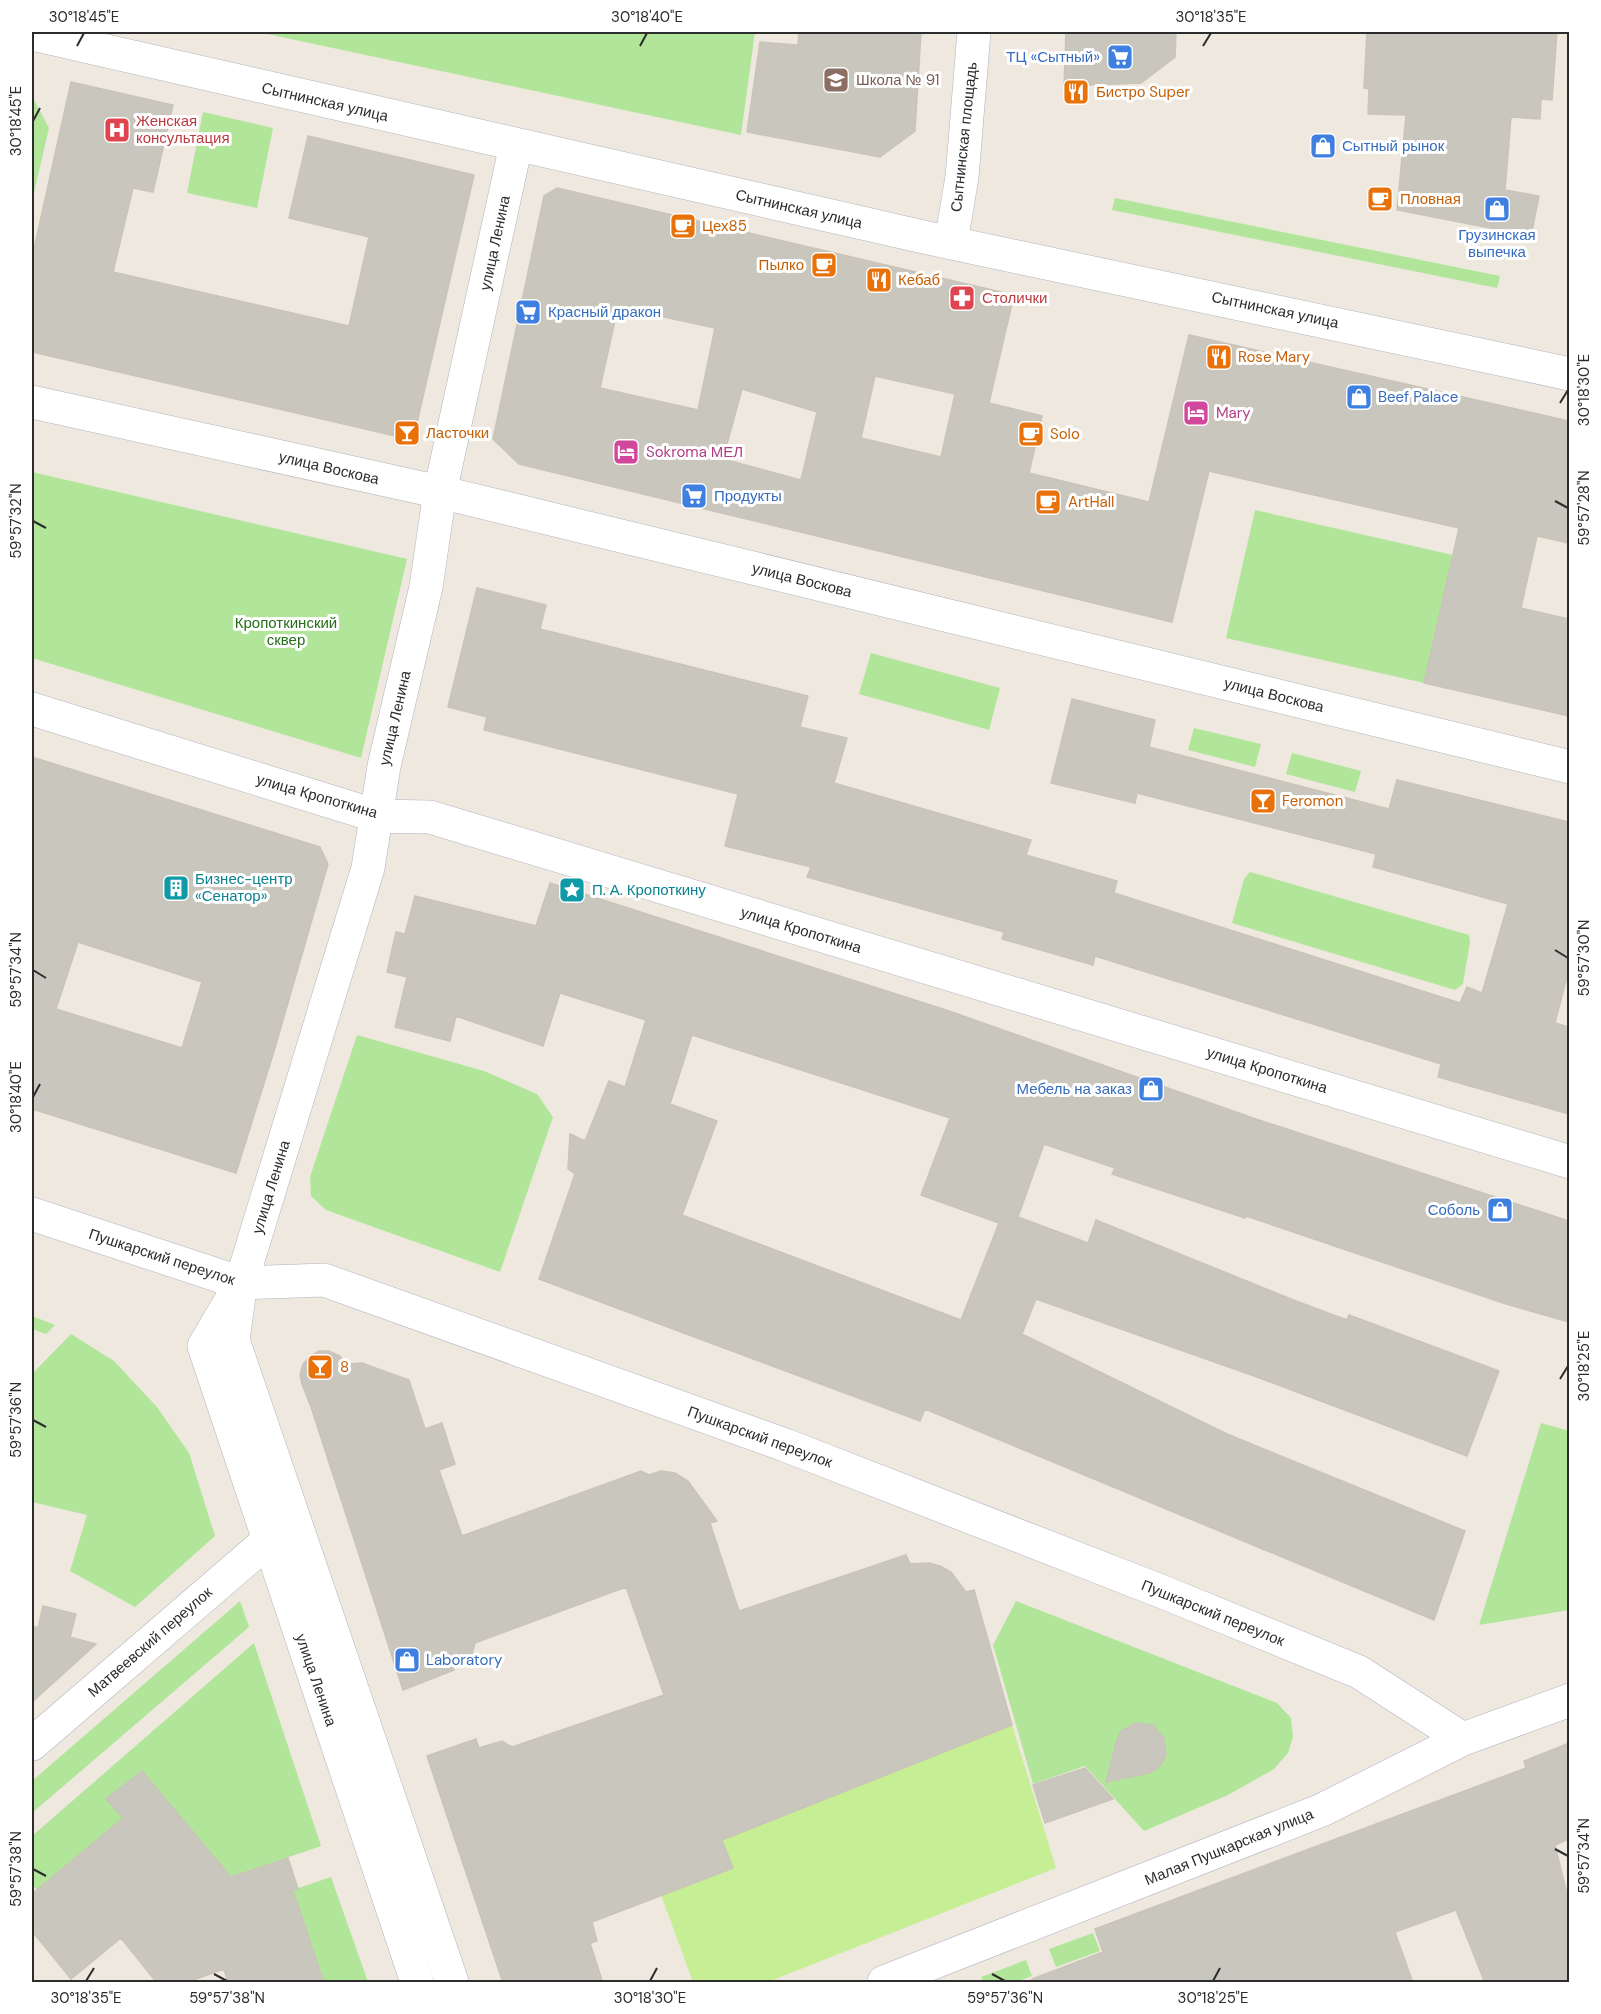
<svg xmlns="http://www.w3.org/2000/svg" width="1601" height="2014" font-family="'DM Sans',sans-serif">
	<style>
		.green { fill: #b1e69a }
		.pitch { fill: #c6ee95 }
		.building { fill: #c9c6bd; stroke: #cac4b8; stroke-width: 1.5; fill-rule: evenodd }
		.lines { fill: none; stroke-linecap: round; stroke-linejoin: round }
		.minor-casing { stroke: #b2b4c0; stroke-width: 34 }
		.tertiary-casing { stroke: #b2b4c0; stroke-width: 34 }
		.minor { stroke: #fff; stroke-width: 33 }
		.tertiary { stroke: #fff; stroke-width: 33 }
		.ticks { fill: none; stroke: #2c2c2c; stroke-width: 2 }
		.labels { text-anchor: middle; stroke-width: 6; stroke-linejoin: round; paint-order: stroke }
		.shop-label { font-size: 15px; fill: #366cbe; stroke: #fff; text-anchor: start }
		.education-label { font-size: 15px; fill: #785e54; stroke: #fff; text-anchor: start }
		.food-label { font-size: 15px; fill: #c56008; stroke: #fff; text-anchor: start }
		.street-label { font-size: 15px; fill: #2c2c2c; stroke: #fff }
		.health-label { font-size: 15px; fill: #be3a42; stroke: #fff; text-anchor: start }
		.hotel-label { font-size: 15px; fill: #b23c85; stroke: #fff; text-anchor: start }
		.park-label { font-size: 15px; fill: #276e18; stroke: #fff }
		.culture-label { font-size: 15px; fill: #0d838f; stroke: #fff; text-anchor: start }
		.neatline { fill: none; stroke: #2c2c2c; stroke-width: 2 }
		.ticks-label { font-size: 15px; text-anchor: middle; fill: #2c2c2c }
	</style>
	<rect width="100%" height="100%" fill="#eee8df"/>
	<path class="green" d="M258,32H755L741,135Z
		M32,96L49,128L32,201Z
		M203,112L273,128L257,208L187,193Z
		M1115,198L1500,276L1497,288L1112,210Z
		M32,472L407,559L361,758L32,658Z
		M1255,510L1453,555L1424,683L1226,638Z
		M871,653L1000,688L989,730L859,694Z
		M1194,728L1261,744L1255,767L1188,750Z
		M1292,753L1361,771L1355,792L1286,774Z
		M1250,872L1469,935L1470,942L1463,984L1455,990L1232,923L1244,879Z
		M357,1035L484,1071L537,1094L553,1117L500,1272L326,1210L311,1196L310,1177Z
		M32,1316L55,1325L46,1334L32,1329Z
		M71,1334L114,1361L157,1407L189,1453L215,1536L135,1607L70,1571L87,1515L32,1502V1374Z
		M1541,1423L1569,1431V1610L1479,1625Z
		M240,1601L249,1627L32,1813V1781Z
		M1016,1601L1277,1703L1291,1718L1293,1737L1288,1753L1274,1769L1228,1795L1144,1831L1085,1766L1033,1784L993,1645Z
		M254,1643L321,1846L231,1877L142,1771L107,1799L123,1818L37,1890L32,1884V1836Z
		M331,1877L368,1982H324L293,1890Z
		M1093,1933L1100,1951L1056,1967L1049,1949Z
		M1026,1960L1032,1976L1016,1982H984L981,1977Z"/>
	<path class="pitch" d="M1012,1725L1056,1868L768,1982H693L661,1895L722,1840Z"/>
	<path class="building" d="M799,32H921L915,131L880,157L747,132L760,42L798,45Z
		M1066,32H1176L1175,57L1141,83L1064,86Z
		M1367,32H1557L1552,100L1541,99L1540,119L1511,117L1505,190L1539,196L1531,236L1397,210L1406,115L1368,114L1369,89L1364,88Z
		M71,82L173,105L153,192L133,188L113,272L349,326L369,237L289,218L308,136L474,175L413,440L32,352V258Z
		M557,188L1014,295L989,403L1042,416L1029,473L1149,502L1189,335L1569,421V543L1537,536L1521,608L1569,619V716L1424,683L1459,528L1209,471L1172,622L519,464L493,439L544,196ZM618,307L715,328L698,410L600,388ZM875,376L955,394L941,457L861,438ZM742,389L817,412L801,480L723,459Z
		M477,588L546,605L540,629L808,696L800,727L847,738L834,783L1031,840L1026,855L1117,881L1114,893L1460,1003L1467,987L1482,993L1508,904L1373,867L1376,854L1137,793L1135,803L1051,783L1072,699L1155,720L1149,747L1389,809L1397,780L1569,822V969L1555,1023L1569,1027V1114L1438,1077L1441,1064L1095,956L1093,965L1002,939L1004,932L807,877L811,867L725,846L738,794L484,730L487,717L448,707Z
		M32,757L320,847L328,864L275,1048L236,1173L32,1109ZM78,942L202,982L182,1048L56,1009Z
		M550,883L949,1011L1253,1118L1569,1221V1322L1506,1304L1246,1216L1245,1218L1112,1174L1115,1168L1044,1144L1018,1217L1088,1243L1096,1220L1296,1301L1347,1320L1349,1315L1499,1371L1467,1456L1257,1377L1036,1299L1022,1334L1227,1434L1465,1531L1434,1620L925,1409L920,1421L539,1279L575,1174L568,1169L570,1134L585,1141L609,1081L625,1087L646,1020L560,993L543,1046L456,1016L450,1041L395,1027L407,977L387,972L396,932L405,934L415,896L536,926ZM692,1035L950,1118L921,1195L999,1223L961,1320L682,1215L717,1121L670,1104Z
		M319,1351H329L340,1356L347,1364L362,1363L409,1380L425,1429L442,1423L455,1464L439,1470L462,1536L641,1471L649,1475L661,1471L675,1473L688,1481L717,1521L710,1523L739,1611L906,1555L910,1564L929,1563L940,1566L951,1572L966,1592L974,1590L1012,1725L722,1840L733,1868L592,1922L597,1941L590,1943L603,1983H503L427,1756L476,1739L479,1748L502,1741L512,1747L664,1695L626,1587L475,1643L472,1654L451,1661L454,1670L403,1690L311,1407L302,1384L300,1375L303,1364L310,1356Z
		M43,1606L76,1614L70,1637L96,1644L32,1702V1626L38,1628Z
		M1136,1723L1153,1725L1164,1738L1166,1754L1163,1762L1157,1769L1149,1773L1106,1782L1117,1739L1121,1731Z
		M1569,1743V1839L1555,1845L1569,1902V1983H1485L1456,1910L1395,1932L1413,1983H1032V1979L1103,1952L1095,1929L1526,1768L1524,1761Z
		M1085,1768L1113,1799L1045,1823L1033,1785Z
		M142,1771L231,1877L288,1858L298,1889L293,1890L324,1983H228L224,1969L185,1983H157L121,1938L71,1979L32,1931V1894L123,1818L106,1799Z"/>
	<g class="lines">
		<defs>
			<path id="minor" d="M32,34L928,238L1570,374
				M516,145L440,492L426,587L384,766L368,868L241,1283L324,1280L785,1445L1163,1592L1359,1672L1463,1739
				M951,242L962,177L974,32
				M32,709L377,816L430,817L1570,1162
				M32,1744L269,1540
				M884,1982L1322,1810L1463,1739L1570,1700"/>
			<path id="tertiary" d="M32,402L440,492L1570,767
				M32,1214L241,1283
				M241,1283L204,1346L417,1982
				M239,1296L233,1340L452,1982"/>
		</defs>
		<use href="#minor" class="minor-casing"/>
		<use href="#tertiary" class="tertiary-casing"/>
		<use href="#minor" class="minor"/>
		<use href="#tertiary" class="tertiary"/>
	</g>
	<path class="ticks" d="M77,46L84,33M640,46L647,33M1203,46L1211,33M33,121L40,108M1560,403L1568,390M1555,501L1568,508M33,521L46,528M1555,950L1568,958M33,970L46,978M33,1097L40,1084M1560,1379L1568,1366M33,1420L46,1427M1555,1849L1568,1856M33,1869L46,1876M214,1974L227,1981M992,1974L1005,1981M86,1981L94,1968M650,1981L657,1968M1213,1981L1220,1968"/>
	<defs>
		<symbol id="supermarket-square" viewBox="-11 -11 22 22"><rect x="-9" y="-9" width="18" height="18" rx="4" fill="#3f7fe0" stroke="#fff"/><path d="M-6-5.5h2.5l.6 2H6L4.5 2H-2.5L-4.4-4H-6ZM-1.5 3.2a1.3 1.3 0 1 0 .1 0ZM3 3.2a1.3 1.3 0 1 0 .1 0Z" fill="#fff"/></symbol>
		<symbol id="school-square" viewBox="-11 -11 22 22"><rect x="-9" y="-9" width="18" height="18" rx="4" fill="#8d6e63" stroke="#fff"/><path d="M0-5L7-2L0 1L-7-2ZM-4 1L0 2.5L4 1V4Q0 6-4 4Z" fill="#fff"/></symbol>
		<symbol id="restaurant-square" viewBox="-11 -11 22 22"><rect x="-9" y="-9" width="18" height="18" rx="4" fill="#e8710a" stroke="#fff"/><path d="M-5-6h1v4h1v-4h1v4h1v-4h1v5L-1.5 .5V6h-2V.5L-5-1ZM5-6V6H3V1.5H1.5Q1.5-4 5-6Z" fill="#fff"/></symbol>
		<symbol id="hospital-square" viewBox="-11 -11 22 22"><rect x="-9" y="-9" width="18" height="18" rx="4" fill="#e0444e" stroke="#fff"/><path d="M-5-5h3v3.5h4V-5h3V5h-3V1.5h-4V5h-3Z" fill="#fff"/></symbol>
		<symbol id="shop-square" viewBox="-11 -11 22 22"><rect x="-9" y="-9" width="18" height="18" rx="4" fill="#3f7fe0" stroke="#fff"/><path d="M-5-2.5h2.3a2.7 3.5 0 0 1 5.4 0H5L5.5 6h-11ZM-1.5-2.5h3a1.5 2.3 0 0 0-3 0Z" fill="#fff"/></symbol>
		<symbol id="cafe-square" viewBox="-11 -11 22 22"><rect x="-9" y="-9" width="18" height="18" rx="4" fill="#e8710a" stroke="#fff"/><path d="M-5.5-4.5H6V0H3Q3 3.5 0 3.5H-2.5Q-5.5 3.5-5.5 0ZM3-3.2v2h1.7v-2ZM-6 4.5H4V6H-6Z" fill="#fff"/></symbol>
		<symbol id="pharmacy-square" viewBox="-11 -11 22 22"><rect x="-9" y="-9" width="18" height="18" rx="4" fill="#e0444e" stroke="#fff"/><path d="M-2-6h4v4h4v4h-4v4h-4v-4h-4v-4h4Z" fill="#fff"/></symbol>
		<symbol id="hotel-square" viewBox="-11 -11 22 22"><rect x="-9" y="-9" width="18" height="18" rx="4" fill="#d1479c" stroke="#fff"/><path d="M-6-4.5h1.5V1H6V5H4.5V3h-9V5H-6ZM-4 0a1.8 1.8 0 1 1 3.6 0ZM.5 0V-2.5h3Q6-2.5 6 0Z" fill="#fff"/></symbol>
		<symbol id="bar-square" viewBox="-11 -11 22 22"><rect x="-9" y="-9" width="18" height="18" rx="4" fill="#e8710a" stroke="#fff"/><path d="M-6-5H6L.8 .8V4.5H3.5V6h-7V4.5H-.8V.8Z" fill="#fff"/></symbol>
		<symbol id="building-square" viewBox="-11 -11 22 22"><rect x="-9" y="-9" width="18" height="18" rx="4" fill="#0f9aa8" stroke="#fff"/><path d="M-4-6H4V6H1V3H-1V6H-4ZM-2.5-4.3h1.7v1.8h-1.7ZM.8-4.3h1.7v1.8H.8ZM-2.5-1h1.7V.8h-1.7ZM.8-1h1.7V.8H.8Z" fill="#fff"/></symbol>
		<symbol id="sight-square" viewBox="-11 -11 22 22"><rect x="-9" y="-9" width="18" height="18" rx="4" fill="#0f9aa8" stroke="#fff"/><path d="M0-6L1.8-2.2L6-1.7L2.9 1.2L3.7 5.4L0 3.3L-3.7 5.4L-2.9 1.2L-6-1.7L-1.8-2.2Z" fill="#fff"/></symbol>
	</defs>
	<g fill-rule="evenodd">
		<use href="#supermarket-square" x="1105" y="42" width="30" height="30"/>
		<use href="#school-square" x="821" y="65" width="30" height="30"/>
		<use href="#restaurant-square" x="1061" y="77" width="30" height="30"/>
		<use href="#hospital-square" x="102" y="115" width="30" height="30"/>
		<use href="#shop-square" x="1308" y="131" width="30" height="30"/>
		<use href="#cafe-square" x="1365" y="184" width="30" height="30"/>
		<use href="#shop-square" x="1482" y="194" width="30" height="30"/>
		<use href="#cafe-square" x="668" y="211" width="30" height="30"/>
		<use href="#cafe-square" x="809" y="250" width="30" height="30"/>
		<use href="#restaurant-square" x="864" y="265" width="30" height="30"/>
		<use href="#pharmacy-square" x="947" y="283" width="30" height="30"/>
		<use href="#supermarket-square" x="513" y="297" width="30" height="30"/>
		<use href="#restaurant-square" x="1204" y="342" width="30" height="30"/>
		<use href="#shop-square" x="1344" y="382" width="30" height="30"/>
		<use href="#hotel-square" x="1181" y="398" width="30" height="30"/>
		<use href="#bar-square" x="392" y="418" width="30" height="30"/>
		<use href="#cafe-square" x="1016" y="419" width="30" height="30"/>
		<use href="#hotel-square" x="611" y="437" width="30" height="30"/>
		<use href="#supermarket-square" x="679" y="481" width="30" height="30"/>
		<use href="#cafe-square" x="1033" y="487" width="30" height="30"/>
		<use href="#bar-square" x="1248" y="786" width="30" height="30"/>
		<use href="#building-square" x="161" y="873" width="30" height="30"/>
		<use href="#sight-square" x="557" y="875" width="30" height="30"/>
		<use href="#shop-square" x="1136" y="1074" width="30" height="30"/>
		<use href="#shop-square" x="1485" y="1195" width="30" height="30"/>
		<use href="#bar-square" x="305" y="1352" width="30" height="30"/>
		<use href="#shop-square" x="392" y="1645" width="30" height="30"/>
	</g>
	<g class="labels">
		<g class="shop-label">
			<text x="1100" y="62" text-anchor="end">ТЦ «Сытный»</text>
			<text x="1342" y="151">Сытный рынок</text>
			<text x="1497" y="240" text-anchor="middle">Грузинская<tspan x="1497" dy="17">выпечка</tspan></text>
			<text x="548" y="317">Красный дракон</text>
			<text x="1378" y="402">Beef Palace</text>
			<text x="714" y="501">Продукты</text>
			<text x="1132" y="1094" text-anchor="end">Мебель на заказ</text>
			<text x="1480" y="1215" text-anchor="end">Соболь</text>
			<text x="426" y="1665">Laboratory</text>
		</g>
		<g class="education-label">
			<text x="856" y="85">Школа № 91</text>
		</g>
		<g class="food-label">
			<text x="1096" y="97">Бистро Super</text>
			<text x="1400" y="204">Пловная</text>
			<text x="702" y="231">Цех85</text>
			<text x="804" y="270" text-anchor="end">Пылко</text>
			<text x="898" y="285">Кебаб</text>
			<text x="1238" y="362">Rose Mary</text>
			<text x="426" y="438">Ласточки</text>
			<text x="1050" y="439">Solo</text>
			<text x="1068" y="507">ArtHall</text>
			<text x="1282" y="806">Feromon</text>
			<text x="340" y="1372">8</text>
		</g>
		<g class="street-label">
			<text transform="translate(325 102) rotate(13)" y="5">Сытнинская улица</text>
			<text transform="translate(964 137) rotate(-84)" y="5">Сытнинская площадь</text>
			<text transform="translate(799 209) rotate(13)" y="5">Сытнинская улица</text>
			<text transform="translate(495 243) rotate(-78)" y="5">улица Ленина</text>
			<text transform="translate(1275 310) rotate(12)" y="5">Сытнинская улица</text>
			<text transform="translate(329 468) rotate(13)" y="5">улица Воскова</text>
			<text transform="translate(802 580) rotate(14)" y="5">улица Воскова</text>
			<text transform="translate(1274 695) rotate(14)" y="5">улица Воскова</text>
			<text transform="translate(395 718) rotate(-77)" y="5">улица Ленина</text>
			<text transform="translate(317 796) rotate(16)" y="5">улица Кропоткина</text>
			<text transform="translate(801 930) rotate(17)" y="5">улица Кропоткина</text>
			<text transform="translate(1267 1070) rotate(17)" y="5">улица Кропоткина</text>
			<text transform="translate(271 1187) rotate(-73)" y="5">улица Ленина</text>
			<text transform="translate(162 1257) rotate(18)" y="5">Пушкарский переулок</text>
			<text transform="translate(760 1437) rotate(20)" y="5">Пушкарский переулок</text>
			<text transform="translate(1213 1613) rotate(22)" y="5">Пушкарский переулок</text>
			<text transform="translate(150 1642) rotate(-41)" y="5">Матвеевский переулок</text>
			<text transform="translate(316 1680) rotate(71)" y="5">улица Ленина</text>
			<text transform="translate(1229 1847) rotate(-22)" y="5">Малая Пушкарская улица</text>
		</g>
		<g class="health-label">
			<text x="136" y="126">Женская<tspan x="136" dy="17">консультация</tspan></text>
			<text x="982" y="303">Столички</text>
		</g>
		<g class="hotel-label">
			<text x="1216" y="418">Mary</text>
			<text x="646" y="457">Sokroma МЕЛ</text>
		</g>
		<g class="park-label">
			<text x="286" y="628">Кропоткинский<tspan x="286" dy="17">сквер</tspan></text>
		</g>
		<g class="culture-label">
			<text x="195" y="884">Бизнес-центр<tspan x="195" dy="17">«Сенатор»</tspan></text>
			<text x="592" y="895">П. А. Кропоткину</text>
		</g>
	</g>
	<rect width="1601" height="2014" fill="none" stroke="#ffffff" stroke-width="66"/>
	<rect x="33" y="33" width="1535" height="1948" class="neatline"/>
	<g class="ticks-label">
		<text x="84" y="22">30°18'45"E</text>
		<text x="647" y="22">30°18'40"E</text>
		<text x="1211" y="22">30°18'35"E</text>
		<text transform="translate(16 121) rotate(-90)" y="5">30°18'45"E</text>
		<text transform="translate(1584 390) rotate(-90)" y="5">30°18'30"E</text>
		<text transform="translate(1584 508) rotate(-90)" y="5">59°57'28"N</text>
		<text transform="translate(16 521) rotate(-90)" y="5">59°57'32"N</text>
		<text transform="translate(1584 958) rotate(-90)" y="5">59°57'30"N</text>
		<text transform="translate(16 970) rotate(-90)" y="5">59°57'34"N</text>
		<text transform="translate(16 1097) rotate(-90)" y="5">30°18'40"E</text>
		<text transform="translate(1584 1366) rotate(-90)" y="5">30°18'25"E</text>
		<text transform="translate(16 1420) rotate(-90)" y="5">59°57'36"N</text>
		<text transform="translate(1584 1856) rotate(-90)" y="5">59°57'34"N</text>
		<text transform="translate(16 1869) rotate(-90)" y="5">59°57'38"N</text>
		<text x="86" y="2003">30°18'35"E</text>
		<text x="227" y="2003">59°57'38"N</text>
		<text x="650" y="2003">30°18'30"E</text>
		<text x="1005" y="2003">59°57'36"N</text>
		<text x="1213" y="2003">30°18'25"E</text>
	</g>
</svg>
